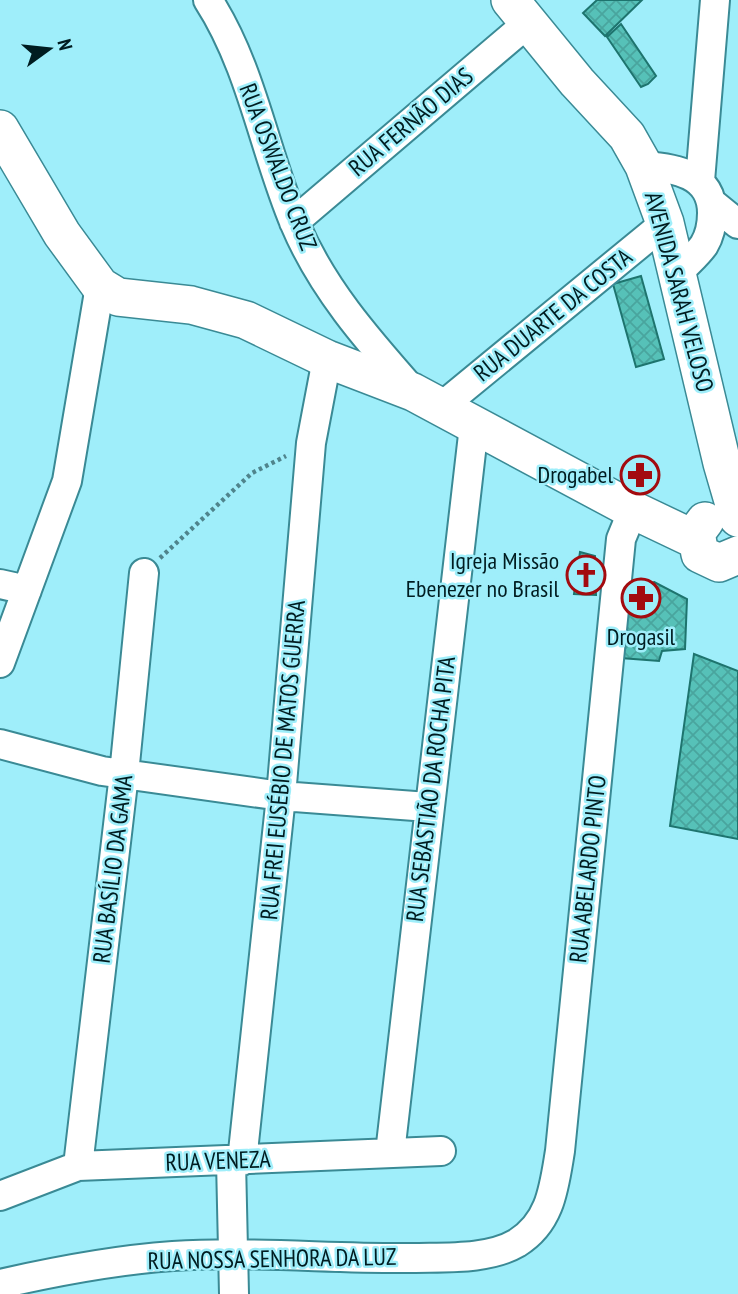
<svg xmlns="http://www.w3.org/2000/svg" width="738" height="1294" font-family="'PT Sans Narrow',sans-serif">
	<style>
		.building { fill: url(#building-cross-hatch); stroke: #1e746e; stroke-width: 2 }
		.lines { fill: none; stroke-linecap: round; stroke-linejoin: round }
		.minor-casing { stroke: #3a8a95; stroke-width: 32 }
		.major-casing { stroke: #3a8a95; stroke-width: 40 }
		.path { stroke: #4f848c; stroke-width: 4.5; stroke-dasharray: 3.5 3.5; stroke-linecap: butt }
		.minor { stroke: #fff; stroke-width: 28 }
		.major { stroke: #fff; stroke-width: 37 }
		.labels { text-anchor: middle; stroke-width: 5; stroke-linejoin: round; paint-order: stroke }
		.street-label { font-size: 24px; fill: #001c20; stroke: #9feefa }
		.poi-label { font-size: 24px; fill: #001c20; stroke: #9feefa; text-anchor: end }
	</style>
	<defs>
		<pattern id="building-cross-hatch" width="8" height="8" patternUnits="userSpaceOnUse" patternTransform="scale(1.75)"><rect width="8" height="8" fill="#56c1b8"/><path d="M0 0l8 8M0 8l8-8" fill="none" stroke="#49a59e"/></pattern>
	</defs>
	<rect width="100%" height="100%" fill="#9feefa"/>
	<path class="building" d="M597,0H642L605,36L583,13Z
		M621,24L656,76L648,84L641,87L607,37Z
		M641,276L664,359L636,367L613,284Z
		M580,552L595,556L596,595L574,594Z
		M654,582L687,599L685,649L662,651L659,661L621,658L624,594Z
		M694,654L738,671V839L670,826Z"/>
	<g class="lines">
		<defs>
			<path id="minor" d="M208,0C252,68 264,151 295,224C322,288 367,339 412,390
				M644,166C675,168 712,174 712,213C712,224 710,235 704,245C697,255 686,264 678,273
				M700,181L715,0
				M712,203L738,224
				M294,222L529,22
				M441,407L665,223
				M0,584L27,590
				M0,663L67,481L100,286
				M0,744L102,771L281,796L428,807
				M390,1153L474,426
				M231,1161L234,1294
				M242,1161L281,796L311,443L327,359
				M78,1166L124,774L144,573
				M0,1196L78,1166L441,1151
				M0,1284C57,1271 115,1260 173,1256C252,1251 333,1259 412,1258C445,1257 488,1260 517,1243C551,1222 554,1187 560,1151L621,539L633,510"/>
			<path id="major" d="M510,0L577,82L627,136L644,166L665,223L722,463L738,518
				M0,129L62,234L100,286L118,297L191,305L246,320L327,359L413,392L633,510L696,540
				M705,521L696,533L700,554L719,563L738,555"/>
		</defs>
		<use href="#minor" class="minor-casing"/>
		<use href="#major" class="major-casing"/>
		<path class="path" d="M160,558L252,473L286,456"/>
		<use href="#minor" class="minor"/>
		<use href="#major" class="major"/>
	</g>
	<defs>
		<symbol id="pharmacy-ring" viewBox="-11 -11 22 22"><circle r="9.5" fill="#9feefa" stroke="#a30b0f" stroke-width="1.5"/><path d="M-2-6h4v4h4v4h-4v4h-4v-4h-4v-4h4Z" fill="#a30b0f"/></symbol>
		<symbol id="church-ring" viewBox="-11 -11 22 22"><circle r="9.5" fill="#9feefa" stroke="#a30b0f" stroke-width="1.5"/><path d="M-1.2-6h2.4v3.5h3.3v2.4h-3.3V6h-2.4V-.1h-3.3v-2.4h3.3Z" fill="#a30b0f"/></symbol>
	</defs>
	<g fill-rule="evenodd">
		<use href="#pharmacy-ring" x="618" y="453" width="44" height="44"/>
		<use href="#church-ring" x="564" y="553" width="44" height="44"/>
		<use href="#pharmacy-ring" x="619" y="576" width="44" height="44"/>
	</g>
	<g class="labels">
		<g class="street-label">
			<text transform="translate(411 122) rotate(-40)" y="8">RUA FERNÃO DIAS</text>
			<text transform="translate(278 167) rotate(69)" y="8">RUA OSWALDO CRUZ</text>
			<text transform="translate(679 292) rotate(75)" y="8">AVENIDA SARAH VELOSO</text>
			<text transform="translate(553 315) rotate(-39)" y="8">RUA DUARTE DA COSTA</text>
			<text transform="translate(283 760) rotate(-85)" y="8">RUA FREI EUSÉBIO DE MATOS GUERRA</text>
			<text transform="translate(431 789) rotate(-83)" y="8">RUA SEBASTIÃO DA ROCHA PITA</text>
			<text transform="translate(113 869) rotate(-83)" y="8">RUA BASÍLIO DA GAMA</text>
			<text transform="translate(588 869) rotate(-84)" y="8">RUA ABELARDO PINTO</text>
			<text transform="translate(218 1161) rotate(-2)" y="8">RUA VENEZA</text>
			<text transform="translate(272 1259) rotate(-1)" y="8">RUA NOSSA SENHORA DA LUZ</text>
		</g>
		<g class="poi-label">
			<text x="613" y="483">Drogabel</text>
			<text x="559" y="569">Igreja Missão<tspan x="559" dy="28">Ebenezer no Brasil</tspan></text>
			<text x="641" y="645" text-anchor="middle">Drogasil</text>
		</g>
	</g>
	<g transform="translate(49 49) rotate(75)" stroke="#9feefa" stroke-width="5" paint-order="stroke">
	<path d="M0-5L12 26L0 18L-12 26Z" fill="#001c20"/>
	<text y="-10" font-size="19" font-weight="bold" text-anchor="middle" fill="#001c20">N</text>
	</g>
</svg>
